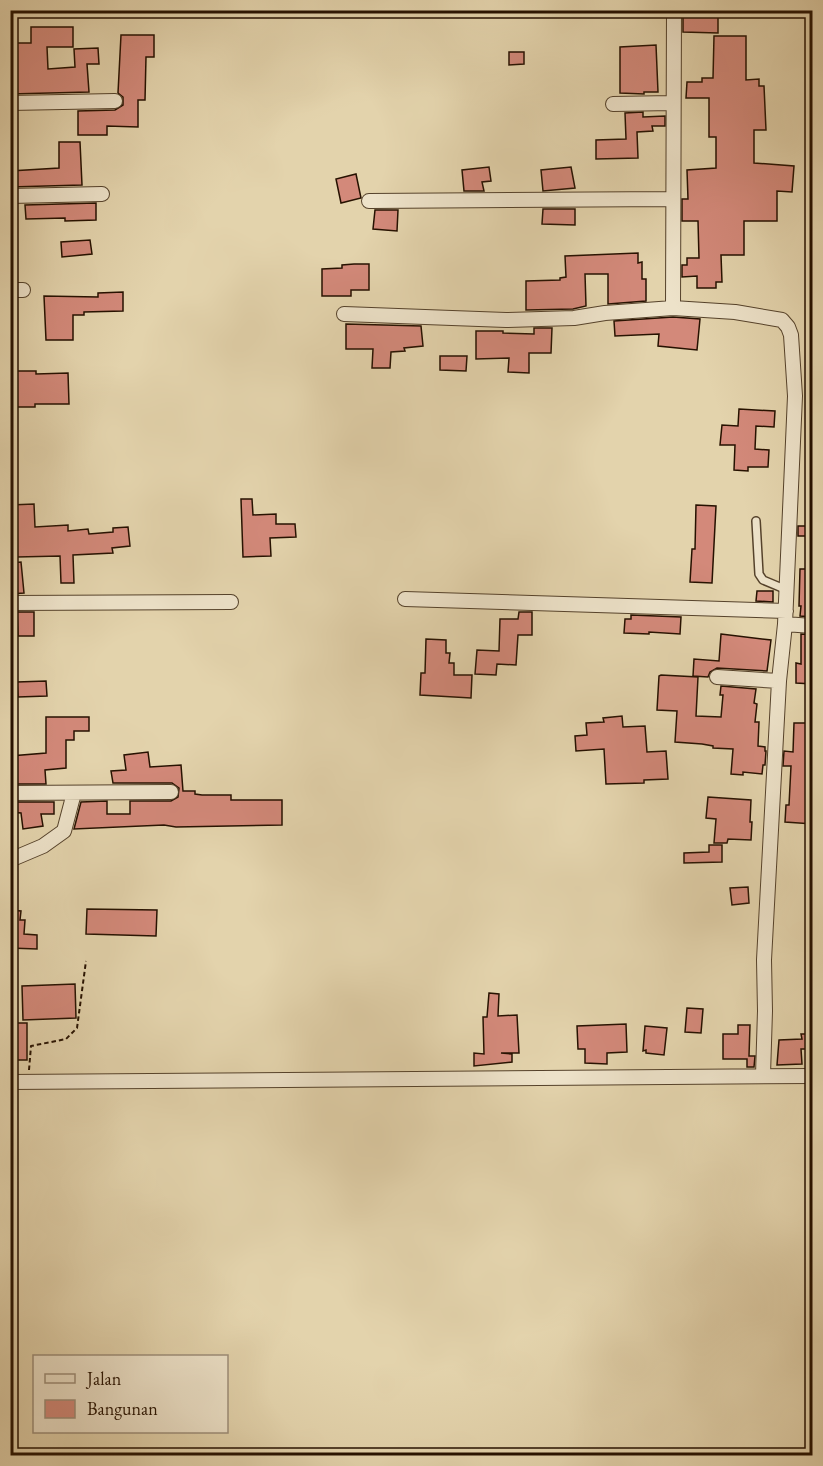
<svg xmlns="http://www.w3.org/2000/svg" width="823" height="1466" font-family="'EB Garamond',serif">
	<style>
		.building { fill: #d3897a; stroke: #261100; stroke-width: 1.5 }
		.lines { fill: none; stroke-linecap: round; stroke-linejoin: round }
		.service-casing { stroke: #55422b; stroke-width: 10 }
		.minor-casing { stroke: #55422b; stroke-width: 16 }
		.path { stroke: #261100; stroke-width: 2; stroke-dasharray: 4.5 3; stroke-linecap: butt }
		.service { stroke: #ede2c9; stroke-width: 7 }
		.minor { stroke: #ede2c9; stroke-width: 14 }
	</style>
	<rect width="100%" height="100%" fill="#e3d3ac"/>
	<filter id="stains"><feTurbulence type="fractalNoise" baseFrequency=".00333" numOctaves="4"/><feColorMatrix values="0 0 0 0 .2 0 0 0 0 .09 0 0 0 0 .02 0 0 0 .5 -.17"/></filter>
	<radialGradient id="worn" r=".72"><stop offset=".6" stop-color="#630" stop-opacity="0"/><stop offset="1" stop-color="#630" stop-opacity=".3"/></radialGradient>
	<path class="building" d="M683,12L718,14V33L683,32Z
		M31,27H73V47H47L48,69L75,67L74,49L98,48L99,64H87L89,92L10,94V43H31Z
		M121,35H154V57H146L145,100H138V127L107,126V135H78V111L115,110L123,105V97L118,93Z
		M714,36H746V80L759,79V86H764L766,130H754V163L794,166L792,192L777,191V221H744V255H721L722,282H716V288H697V276L682,277V265H687V258H699L698,221H682V199H688L687,170L716,168V137H709V98H686L687,82H702V78H713Z
		M656,45L658,92H644V94L620,93V47Z
		M509,52H524V64L509,65Z
		M643,112V117L665,116V126H652L653,131L637,132L638,158L596,159V140L626,139L625,113Z
		M59,142H80L82,185L10,187V171L59,168Z
		M489,167L491,181L482,182L484,191H464L462,170Z
		M571,167L575,188L543,191L541,170Z
		M356,174L361,198L341,203L336,179Z
		M96,203V220L65,221V218L26,219L25,205Z
		M543,209H575V225L542,224Z
		M375,210H398L397,231L373,229Z
		M90,240L92,254L62,257L61,242Z
		M638,253V263L642,262V279H646V301L608,304V274H585L586,306L573,309L526,310V281L560,280V278L566,277L565,256Z
		M354,264H369V290H351V296H322V269L342,268V265Z
		M123,292V311L84,312V315H73V340H46L44,296L98,297V293Z
		M673,317L700,319L697,350L658,346L659,334L615,336L614,321Z
		M346,324L421,326L423,346L404,348L405,351L391,352L390,368H372L373,349H346Z
		M534,328H552L551,353H529V373L508,372L509,358L476,359V331H503V333L534,334Z
		M440,356H467L466,371L440,370Z
		M16,371H36V374L68,373L69,404H35V407H16Z
		M739,409L775,411L774,427L756,426L755,449L769,450L768,467H748V471L734,470L735,445H720L722,425L738,426Z
		M241,499H252L253,515L276,514V524H295L296,537L270,538L271,556L243,557Z
		M34,504L35,527L68,525V531L88,529L89,534L113,532V528L128,527L130,546L112,548L113,553L73,555L74,583H61L60,556L17,557L15,525H10V505Z
		M696,505L716,506L712,583L690,582L692,549H695Z
		M798,526H809V536H798Z
		M21,562L24,593L10,594V563Z
		M800,569H813V617L800,616L801,606H799Z
		M757,591H773V602L756,601Z
		M17,612H34V636H18Z
		M519,612H532V635H518L516,665L497,664L496,675L475,674L477,650L499,651L500,619H518Z
		M631,615L681,617L680,634L649,632V634L624,633L625,619H631Z
		M721,634L771,640L767,671L717,668L710,672L708,677L693,676L694,659L719,661Z
		M801,634L813,635V684L796,683V663L801,664Z
		M426,639L446,640V653H450L449,663H454V675H472L471,698L420,695L421,673H425Z
		M661,675L698,677L696,716L721,717L723,695H720L721,686L756,689L754,703L757,704L755,722H759L758,746L765,747V751H766L765,765H763L762,774L743,772V775L731,774L733,749L713,748V746L702,744L675,742L677,711L657,710L659,676Z
		M46,681L47,696L18,697L17,682Z
		M622,716L623,727L645,726L647,752L666,751L668,779L644,780V783L606,784L604,749L576,751L575,736L587,735L586,723L604,722L603,718Z
		M46,717H89V731H74V740H66V768L45,770L46,784H10V756L46,753Z
		M794,723H813V824L785,822L786,805H789L791,766H783L784,751L793,752Z
		M148,752L150,767L181,765L183,791H195V794L202,795H231V800H282V825L176,827L164,825L74,829L81,802L107,801V814H130V801H171L178,797L179,788L172,783H113L111,771L126,770L124,755Z
		M708,797L751,800L750,822H752L751,840L728,839L727,843H714L716,819L706,818Z
		M10,802H54V814H41L43,826L23,829L21,813L10,812Z
		M709,845H722V862L684,863V853L709,852Z
		M748,887L749,903L732,905L730,888Z
		M87,909L157,910L156,936L86,934Z
		M10,910L21,911L20,920H25L24,934L37,935V949L10,948Z
		M75,984L76,1018L23,1020L22,986Z
		M489,993L499,994L498,1016L517,1015L519,1053H501L512,1054V1062L474,1066V1053L484,1054L483,1017H487Z
		M687,1008L703,1009L701,1033L685,1032Z
		M10,1023H27V1060H10Z
		M626,1024L627,1052L607,1053V1064L585,1063V1049H578L577,1026Z
		M738,1025H750L749,1056H755L754,1067H747V1059H723V1034H738Z
		M645,1026L667,1028L664,1055L646,1053V1050L643,1051Z
		M801,1034H812L813,1039V1049H801L802,1064L777,1065L779,1040L802,1039Z"/>
	<g class="lines">
		<defs>
			<path id="service" d="M756,521L759,574L763,580L787,590"/>
			<path id="minor" d="M674,10L673,308L735,312L782,320L788,327L791,335L795,396L785,624L779,681L764,960L765,1011L763,1075
				M10,103L115,101
				M613,104L672,103
				M10,196L102,194
				M369,201L672,199
				M10,290H23
				M344,314L506,320L574,318L605,313L673,308
				M405,599L786,611
				M10,603L231,602
				M785,624L812,626
				M717,677L779,681
				M10,793L171,792
				M10,860L43,846L64,831L74,793
				M10,1082L812,1076"/>
		</defs>
		<use href="#service" class="service-casing"/>
		<use href="#minor" class="minor-casing"/>
		<path class="path" d="M29,1070L31,1046L66,1039L77,1028L86,961"/>
		<use href="#service" class="service"/>
		<use href="#minor" class="minor"/>
	</g>
	<rect width="823" height="1466" fill="none" stroke="#e3d3ac" stroke-width="36"/>
	<rect x="12" y="12" width="799" height="1442" fill="none" stroke="#261100" stroke-width="3"/>
	<rect x="18" y="18" width="787" height="1430" fill="none" stroke="#261100" stroke-width="1.5"/>
	<rect x="33" y="1355" width="195" height="78" fill="#ede2c9" stroke="#9d8e79" stroke-width="1.5"/>
	<rect x="45" y="1374" width="30" height="9" fill="#ede2c9" stroke="#9d8e79" stroke-width="1.5"/>
	<text x="87" y="1385" font-size="18" fill="#261100">Jalan</text>
	<rect x="45" y="1400" width="30" height="18" fill="#d3897a" stroke="#9d8e79" stroke-width="1.5"/>
	<text x="87" y="1415" font-size="18" fill="#261100">Bangunan</text>
	<rect width="100%" height="100%" filter="url(#stains)"/>
	<rect width="100%" height="100%" fill="url(#worn)"/>
</svg>
